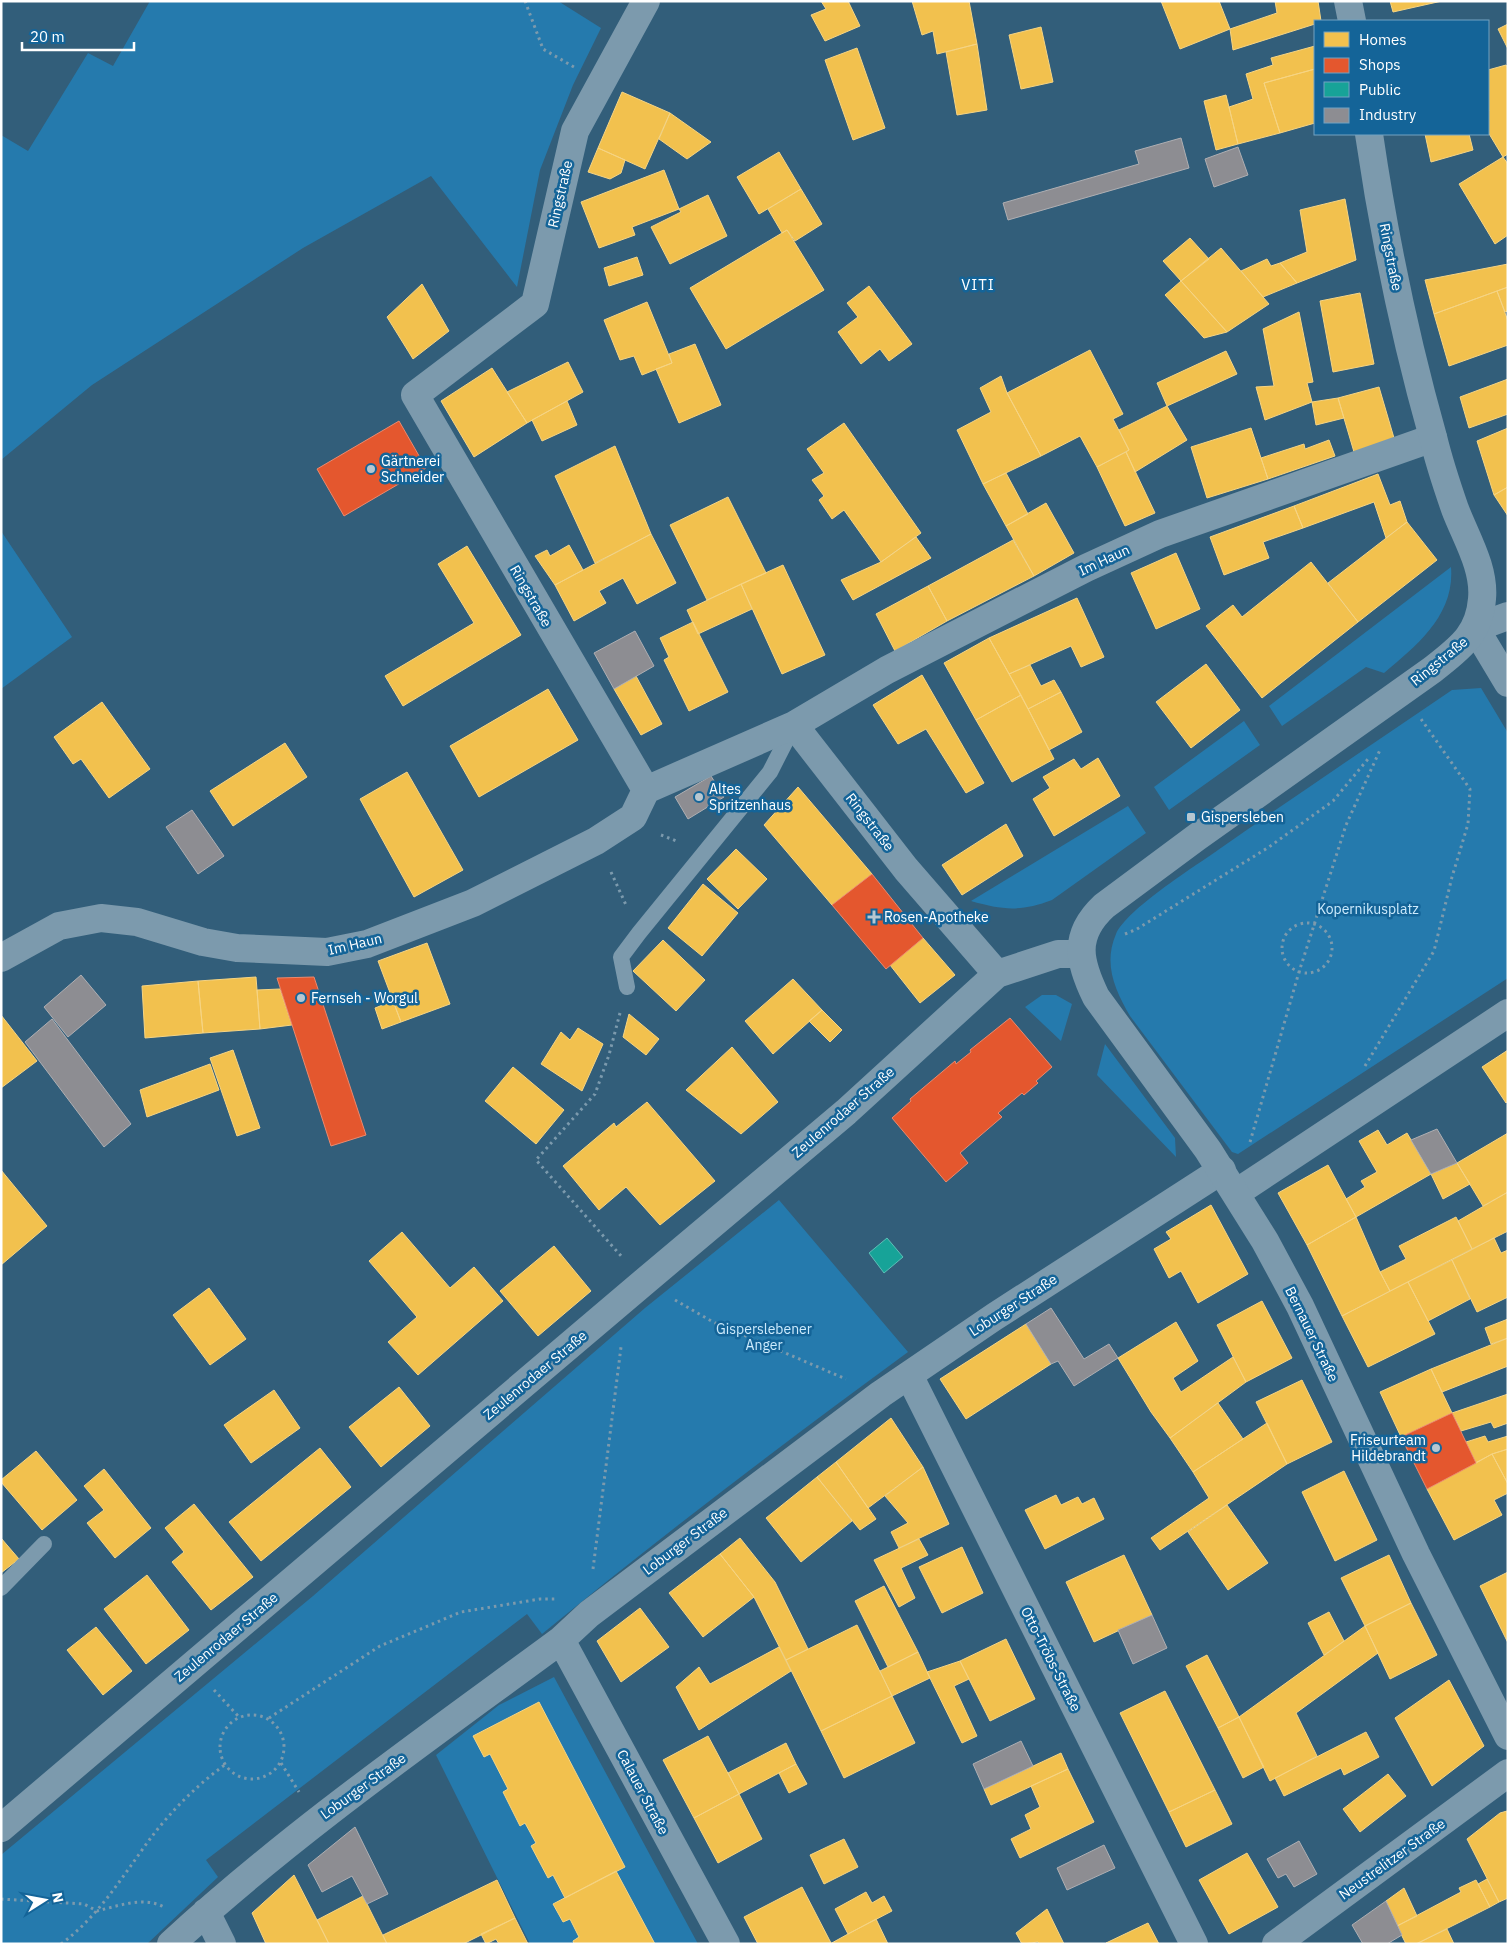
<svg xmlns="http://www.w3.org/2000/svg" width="1509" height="1945" font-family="'IBM Plex Sans',sans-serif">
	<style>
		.green { fill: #257aad }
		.homes { fill: #f2c14e; stroke: #f6d483 }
		.shops { fill: #e4572e; stroke: #ec896d }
		.public { fill: #17a398; stroke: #5dbfb7 }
		.industry { fill: #8d8d92; stroke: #afafb3 }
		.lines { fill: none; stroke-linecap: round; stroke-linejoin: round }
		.path { stroke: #7c9aad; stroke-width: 3; stroke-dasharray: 2.5 4; stroke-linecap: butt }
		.service { stroke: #7c9aad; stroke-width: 16 }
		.minor { stroke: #7c9aad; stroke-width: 28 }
		.tertiary { stroke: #7c9aad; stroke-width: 28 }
		.poi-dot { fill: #b7c7d0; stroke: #146498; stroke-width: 2 }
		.labels { text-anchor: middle; stroke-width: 5; stroke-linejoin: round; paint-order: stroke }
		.street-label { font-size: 14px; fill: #fff; stroke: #146498 }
		.poi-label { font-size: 14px; fill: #fff; stroke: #146498; text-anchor: start }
		.park-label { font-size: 14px; fill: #cdebfd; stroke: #146498 }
		.neighbourhood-label { font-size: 15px; letter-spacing: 1px; fill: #fff; stroke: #146498 }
	</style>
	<rect width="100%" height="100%" fill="#325e7a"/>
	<path class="green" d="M150,1H558L601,28L573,85L540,170L517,287L431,176L303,248L92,385L1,460V135L28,151L88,53L113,66Z
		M1,531L72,637L1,689Z
		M1451,567C1455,615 1417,645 1384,673L1366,667L1282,726L1269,706Z
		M1481,688L1508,733V978L1238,1154L1232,1152L1130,1016C1115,990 1103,964 1116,934C1127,909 1194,867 1218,850C1295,796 1374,743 1452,690Z
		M1244,721L1260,745L1169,810L1154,787Z
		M1128,806L1146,833L1052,900C1021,912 1002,910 971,901Z
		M1042,995H1056L1072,1004L1061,1041L1025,1007Z
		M1105,1044L1175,1138L1176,1157L1097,1075Z
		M779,1200L908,1352C784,1443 661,1536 542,1634L527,1614L206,1860L218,1877L147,1944H1V1855L313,1596L645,1308Z
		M554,1677L698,1944H530L436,1755L499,1705Z"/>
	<path class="homes" d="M821,1H848L860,26L825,41L811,15L826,9Z
		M912,1H969L977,44L937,54L933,31L922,35Z
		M1161,1H1219L1230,29L1180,49Z
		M1275,1H1318L1321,21H1315V24L1233,50L1230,29L1277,13Z
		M1390,1H1442L1393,12Z
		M1508,24V49L1498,29Z
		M1041,27L1053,82L1021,89L1009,35Z
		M977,44L987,110L957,115L946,52Z
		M1315,46V69L1264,83L1280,133L1238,144L1229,107L1253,99L1246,74L1273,65L1271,58Z
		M857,48L885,128L853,140L825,60Z
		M1506,65L1508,68V154L1503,157L1488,132V112L1489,111L1488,108V70Z
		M1315,69V123L1280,133L1264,83Z
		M622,92L670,113L645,169L598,148Z
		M1226,95L1238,144L1216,150L1204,101Z
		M670,113L711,142L687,159L659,139Z
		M1425,134H1469L1473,150L1431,162Z
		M598,148L625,160L621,173L610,179L588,172Z
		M779,152L801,189L759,214L737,177Z
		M1503,157L1508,164V235L1495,244L1459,184Z
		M664,170L679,209L632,227L635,235L599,248L581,202Z
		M801,189L822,224L795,241L787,230L782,233L768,209Z
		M708,195L727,236L670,264L651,227L681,212L679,209Z
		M1345,199L1356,260L1297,283L1280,263L1307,252L1300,210Z
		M787,230L824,290L726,349L690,288Z
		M1190,238L1209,259L1181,281L1163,261Z
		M1221,248L1269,304L1227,332L1181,281Z
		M637,257L643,275L609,286L604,268Z
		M1267,259L1271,266L1280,263L1297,283L1263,297L1241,271Z
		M1508,264V287L1434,314L1425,280Z
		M1181,281L1227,332L1204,338L1165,295Z
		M422,284L449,331L413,359L387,317Z
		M869,286L912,344L889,361L880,349L861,364L838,332L858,317L847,303Z
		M1508,287V311L1505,312L1497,291Z
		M1497,291L1508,321V345L1449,366L1434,314Z
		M1360,293L1374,364L1333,372L1320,301Z
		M647,302L672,363L642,375L634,356L620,360L604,320Z
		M1299,312L1313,382L1307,383L1312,402L1265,420L1256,387L1274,386L1263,329Z
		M695,344L721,405L679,423L656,369L672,363L669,354Z
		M1090,350L1123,414L1113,419L1129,450L1097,467L1080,436L1041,456L1007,393Z
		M1226,351L1237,374L1167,406L1157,383Z
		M568,362L583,392L527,423L507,392Z
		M492,368L527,423L474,457L441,401Z
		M1001,376L1007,393L1041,456L983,484L957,430L991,412L980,388Z
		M1508,379V414L1469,428L1460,397Z
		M1379,387L1394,438L1354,452L1338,398Z
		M1338,398L1344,418L1316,425L1312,402Z
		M567,401L577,425L542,441L532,420Z
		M1167,406L1187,440L1135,472L1126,452L1129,450L1119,430Z
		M844,423L921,533L881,562L844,510L832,519L819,500L824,496L812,480L824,473L807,449Z
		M1251,428L1268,479L1207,498L1191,447Z
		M1508,428V487L1494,495L1477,441Z
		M1329,440L1335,456L1268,479L1261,458L1304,444L1305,449Z
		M615,446L651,534L595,563L555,476Z
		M1126,452L1155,513L1125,526L1097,467Z
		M1006,473L1028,514L1006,526L983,484Z
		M1378,474L1390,505L1400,501L1407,522L1386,538L1374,502L1303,528L1294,506Z
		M1508,487V516L1494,495Z
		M728,497L766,573L707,600L670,525Z
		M1046,503L1074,553L1034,576L1006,526Z
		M1294,506L1303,528L1263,542L1269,558L1224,575L1210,537Z
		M1407,522L1437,560L1358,622L1328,583Z
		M651,534L676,583L637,604L623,578L599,591L606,603L574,621L555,585Z
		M916,537L931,558L853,600L841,580L881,562Z
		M1013,540L1034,576L947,621L928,586Z
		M569,545L583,570L555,585L535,556L547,550L550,556Z
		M467,546L521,635L403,706L385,676L474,623L438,564Z
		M1176,553L1200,609L1156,629L1131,573Z
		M1311,562L1358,622L1262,698L1206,626L1233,605L1242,617Z
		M783,565L825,655L782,674L741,584Z
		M741,584L752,609L698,634L687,610Z
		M928,586L947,621L895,651L876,614Z
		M1077,598L1104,657L1081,667L1071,646L1009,674L989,638Z
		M693,622L728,692L689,711L664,660L669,657L660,638Z
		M989,638L1021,695L976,720L944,663Z
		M1206,664L1240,710L1191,748L1156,702Z
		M1030,665L1041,686L1054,680L1061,692L1028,709L1009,674Z
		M922,675L984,783L966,793L926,729L898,744L873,705Z
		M636,676L662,724L641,735L614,689Z
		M548,689L578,740L479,797L450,746Z
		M1061,692L1082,732L1049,750L1028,709Z
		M1021,695L1054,759L1012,782L976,720Z
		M102,702L150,769L109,798L81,759L73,764L54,737Z
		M285,743L307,777L233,826L210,791Z
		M1098,758L1120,796L1054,836L1033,799L1050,788L1043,777L1074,759L1081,769Z
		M407,772L463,870L414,897L360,799Z
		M798,787L872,874L832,905L764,825Z
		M1006,824L1023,856L962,895L942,865Z
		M736,849L767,879L738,909L707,879Z
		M703,884L738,913L702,956L668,928Z
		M923,938L955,975L920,1003L890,965Z
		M663,940L705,980L676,1011L633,971Z
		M427,943L450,1004L401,1022L378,961Z
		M256,977L260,1029L203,1033L198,981Z
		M793,979L822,1010L773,1054L745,1021Z
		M198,981L203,1033L145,1038L142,986Z
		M280,989L292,1025L260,1029L257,990Z
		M393,1001L401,1022L382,1029L375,1008Z
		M822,1010L842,1030L830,1042L809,1021Z
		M629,1014L659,1039L646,1055L623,1037Z
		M1,1015L37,1061L1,1088Z
		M578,1028L603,1044L582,1091L541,1064L561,1032L570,1040Z
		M732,1047L778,1102L741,1134L686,1090Z
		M233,1050L260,1128L237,1136L210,1058Z
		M1508,1050V1101L1506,1103L1482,1067Z
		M210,1064L219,1090L147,1117L140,1090Z
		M513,1067L564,1110L536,1144L485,1101Z
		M647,1102L715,1181L660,1225L626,1187L599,1210L563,1166L614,1123L616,1127Z
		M1378,1130L1387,1145L1407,1133L1431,1174L1356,1217L1346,1199L1365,1187L1361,1181L1377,1172L1359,1141Z
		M1508,1133V1192L1483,1206L1457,1163Z
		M1457,1163L1470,1184L1443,1199L1431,1174Z
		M1328,1165L1356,1217L1307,1245L1278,1193Z
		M1,1170L47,1226L1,1265Z
		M1508,1192V1231L1472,1249L1458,1221Z
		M1211,1205L1248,1274L1198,1303L1181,1271L1169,1278L1154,1249L1171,1239L1166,1232Z
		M1356,1217L1380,1272L1390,1291L1342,1316L1307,1245Z
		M1456,1217L1472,1249L1390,1291L1380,1272L1406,1259L1399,1246Z
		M402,1232L450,1288L474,1267L503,1301L418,1375L388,1342L417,1317L369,1261Z
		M1494,1238L1501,1253L1508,1250V1297L1477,1312L1452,1260Z
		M554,1246L591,1291L538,1336L500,1291Z
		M1452,1260L1470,1299L1428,1321L1408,1282Z
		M1408,1282L1435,1334L1368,1367L1342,1316Z
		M209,1288L246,1339L210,1365L173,1315Z
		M1262,1301L1292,1358L1246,1382L1217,1325Z
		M1508,1319V1338L1491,1344L1485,1328Z
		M1176,1322L1198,1361L1173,1378L1181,1392L1233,1357L1246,1382L1170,1438L1151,1412L1118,1358Z
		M1026,1324L1051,1364L966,1419L940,1379Z
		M1508,1338V1366L1442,1392L1431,1369Z
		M1431,1369L1452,1413L1401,1437L1380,1392Z
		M1302,1380L1332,1442L1287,1464L1256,1402Z
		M399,1387L430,1426L381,1467L349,1427Z
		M274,1390L300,1428L251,1463L224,1425Z
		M1508,1394V1423L1494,1428L1491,1422L1461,1431L1452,1413Z
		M1218,1403L1243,1439L1193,1472L1170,1438Z
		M891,1418L923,1467L868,1508L836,1462Z
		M1267,1423L1287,1464L1160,1550L1151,1538L1209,1498L1193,1472Z
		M1485,1436L1488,1442L1508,1436V1449L1492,1454L1476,1463L1466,1442Z
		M320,1448L351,1487L261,1561L229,1522Z
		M1508,1449V1484L1492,1454Z
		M36,1451L77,1500L42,1530L1,1482V1480Z
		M1492,1454L1508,1484V1493L1494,1500L1502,1515L1454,1540L1427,1489Z
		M836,1462L876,1519L860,1530L817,1477Z
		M923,1467L949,1524L899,1548L891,1532L908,1523L885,1496Z
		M104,1469L151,1528L115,1558L87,1523L104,1510L84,1486Z
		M1344,1471L1377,1540L1335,1561L1302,1492Z
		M817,1477L852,1521L801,1562L766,1518Z
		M1056,1495L1061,1505L1078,1497L1082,1504L1094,1498L1104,1519L1045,1549L1025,1510Z
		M194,1504L253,1577L211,1610L172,1562L184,1552L165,1528Z
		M1227,1505L1268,1563L1228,1590L1188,1532Z
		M1,1538L19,1559L1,1573Z
		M740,1538L775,1582L808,1649L786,1660L754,1597L720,1554Z
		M919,1539L928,1555L901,1568L915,1598L899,1607L874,1560Z
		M962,1547L983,1593L942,1613L919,1567Z
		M720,1554L754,1597L703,1637L669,1593Z
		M1124,1555L1152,1615L1094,1642L1066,1582Z
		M1389,1555L1411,1603L1365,1626L1341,1578Z
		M1508,1572V1643L1480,1586Z
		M147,1575L189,1630L146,1664L104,1609Z
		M884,1586L918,1652L888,1667L855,1601Z
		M1411,1603L1437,1655L1390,1679L1365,1626Z
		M640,1608L669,1647L621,1682L597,1641Z
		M1329,1612L1344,1641L1324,1655L1308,1623Z
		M857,1625L892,1696L821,1731L786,1660Z
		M1365,1626L1378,1653L1296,1713L1317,1756L1270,1781L1239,1717Z
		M96,1627L132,1671L103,1695L67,1650Z
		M1006,1639L1035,1699L990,1721L960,1661Z
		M779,1647L791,1671L699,1730L676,1687L699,1667L710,1684Z
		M918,1652L930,1678L892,1696L880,1671Z
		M1207,1655L1239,1717L1218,1728L1186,1666Z
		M960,1661L969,1679L954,1686L977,1736L962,1743L927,1672Z
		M1449,1680L1484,1746L1432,1786L1395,1718Z
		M1165,1691L1215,1790L1169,1812L1120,1713Z
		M892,1696L915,1743L844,1778L821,1731Z
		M539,1702L625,1867L565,1898L553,1875L548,1878L531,1846L536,1843L525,1823L520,1826L503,1792L508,1789L490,1754L484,1757L473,1736Z
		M1239,1717L1264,1767L1243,1778L1218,1728Z
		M1366,1732L1379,1757L1344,1775L1341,1768L1284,1796L1275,1778Z
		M708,1736L739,1794L694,1818L663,1760Z
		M786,1743L796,1764L739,1794L728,1773Z
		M1061,1753L1068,1769L991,1805L984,1789Z
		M796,1764L807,1784L789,1793L779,1773Z
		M1068,1769L1094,1822L1020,1858L1011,1839L1031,1829L1025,1815L1040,1807L1031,1786Z
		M1388,1774L1406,1796L1360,1832L1343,1809Z
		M1215,1790L1232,1824L1186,1847L1169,1812Z
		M739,1794L762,1839L718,1863L694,1818Z
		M1507,1811L1508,1898L1499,1902L1467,1839L1500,1813Z
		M844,1839L858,1867L824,1884L810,1855Z
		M1247,1853L1278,1907L1229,1934L1199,1880Z
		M616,1871L655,1944H574L573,1941L579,1937L570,1919L563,1922L553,1904Z
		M294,1875L317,1920L329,1944H266L252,1913Z
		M1487,1879L1499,1902L1490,1907L1478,1884Z
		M497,1880L515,1918L463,1944H387L383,1935Z
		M1476,1880L1490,1907L1416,1944H1406L1397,1926L1461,1892L1459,1888Z
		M802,1887L831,1943L758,1944L744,1917Z
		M1404,1888L1417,1916L1397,1926L1386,1901Z
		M866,1892L872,1903L884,1896L892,1911L848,1934L835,1909Z
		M363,1896L387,1944H329L317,1920Z
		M1047,1909L1064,1944H1039L1038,1942L1022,1944L1016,1933Z
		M515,1918L528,1944H499L496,1939L486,1944L481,1934Z
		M876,1919L888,1944H830L848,1934Z
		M1148,1923L1159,1944L1106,1943Z
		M1447,1929L1454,1944H1416Z"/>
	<path class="shops" d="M399,421L426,468L344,516L317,469Z
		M872,874L923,938L886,969L832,905Z
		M314,977L366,1135L331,1146L277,978Z
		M1010,1018L1052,1067L1036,1081L1038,1083L1024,1095L1022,1093L998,1113L1002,1117L960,1153L968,1163L946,1182L892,1118L911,1101L910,1099L955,1061L956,1064L971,1052L970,1050Z
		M1452,1413L1476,1463L1427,1489L1401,1437Z"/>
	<path class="public" d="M887,1238L903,1257L884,1273L869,1253Z"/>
	<path class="industry" d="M1181,138L1189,168L1008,220L1003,203L1139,164L1135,151Z
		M1238,147L1248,175L1214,187L1205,159Z
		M635,631L654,666L614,689L594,653Z
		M711,776L724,797L688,819L675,797Z
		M192,810L224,856L198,874L166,827Z
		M81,975L106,1005L68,1037L44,1007Z
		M52,1019L131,1124L104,1147L25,1042Z
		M1437,1129L1457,1163L1431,1174L1411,1140Z
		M1051,1308L1084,1359L1109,1344L1118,1358L1074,1386L1058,1361L1051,1364L1026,1324Z
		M1152,1615L1167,1648L1133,1664L1118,1630Z
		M1021,1741L1033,1766L984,1789L973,1764Z
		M355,1827L388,1894L367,1904L352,1876L322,1892L308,1865Z
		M1299,1841L1317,1874L1294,1887L1286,1874L1278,1878L1267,1859Z
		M1104,1845L1115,1868L1067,1890L1057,1868Z
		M1386,1901L1402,1935L1387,1944H1363L1352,1925Z"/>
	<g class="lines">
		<path class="path" d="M525,1L543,49L574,67
			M661,835L679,842
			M611,872L626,905
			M1282 948a25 25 0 1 1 50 0a25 25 0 1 1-50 0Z
			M1125,934L1137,929L1269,847L1333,801L1368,759
			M620,1013L609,1055L595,1094L536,1160L622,1257
			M1365,1066L1434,951L1452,877L1468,824L1470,789L1421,719
			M1250,1142L1299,972L1346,825L1380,750
			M675,1300L713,1322L846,1379
			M593,1569L621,1347
			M214,1690L239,1717
			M220 1747a32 32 0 1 1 64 0a32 32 0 1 1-64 0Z
			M269,1718L380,1646L461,1612L540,1599H556
			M281,1763L299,1792
			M1,1899L84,1904L97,1911C118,1906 143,1896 164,1907
			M61,1944C99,1916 122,1877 150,1839C170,1812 198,1784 226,1764"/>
		<path class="service" d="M627,987L621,957L639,933L770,772L794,725
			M1,1588L44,1544"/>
		<path class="minor" d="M1508,616L1475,628L1508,683
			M794,725L906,869L997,974
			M646,790L415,395L535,304L575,131L646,1
			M646,790L794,725L887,670L1086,568L1160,534L1433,438
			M1,958L59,926L101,918L137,922L203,942L237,948L327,952L367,944L473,903L596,841L633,817L646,790
			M1236,1193L1508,1013
			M909,1375L1194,1944
			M561,1640L726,1944
			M1,1828L644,1282L846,1112L997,974L1058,954H1081
			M206,1912L222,1944
			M171,1944C293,1832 428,1738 561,1640L589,1614L881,1394L994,1317L1222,1170
			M1276,1944L1508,1773"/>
		<path class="tertiary" d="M1348,1L1352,21
			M1369,134C1384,236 1405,338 1433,437C1439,462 1447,486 1455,509C1466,538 1485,568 1482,599C1479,636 1458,649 1432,670L1197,837L1104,906C1072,936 1079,962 1096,997L1208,1150L1265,1241L1300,1306L1416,1554L1508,1736"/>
	</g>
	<g class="poi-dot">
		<circle cx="371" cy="469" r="5"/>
		<circle cx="699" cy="797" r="5"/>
		<rect x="1186" y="812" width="10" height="10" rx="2.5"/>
		<path d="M871.5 909.5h5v5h5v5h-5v5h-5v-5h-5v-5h5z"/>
		<circle cx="301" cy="998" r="5"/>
		<circle cx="1436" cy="1448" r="5"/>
	</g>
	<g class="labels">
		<g class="street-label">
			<text transform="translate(560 194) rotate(-77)" y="5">Ringstraße</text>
			<text transform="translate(1391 257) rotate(79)" y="5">Ringstraße</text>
			<text transform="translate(1104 560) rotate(-25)" y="5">Im Haun</text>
			<text transform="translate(531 596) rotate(60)" y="5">Ringstraße</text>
			<text transform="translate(1439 661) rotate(-39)" y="5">Ringstraße</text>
			<text transform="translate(870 822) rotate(52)" y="5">Ringstraße</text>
			<text transform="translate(355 944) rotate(-13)" y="5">Im Haun</text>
			<text transform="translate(843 1112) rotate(-41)" y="5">Zeulenrodaer Straße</text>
			<text transform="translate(1013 1305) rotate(-33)" y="5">Loburger Straße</text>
			<text transform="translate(1312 1334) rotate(64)" y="5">Bernauer Straße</text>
			<text transform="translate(535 1375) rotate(-40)" y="5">Zeulenrodaer Straße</text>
			<text transform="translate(685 1541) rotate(-37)" y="5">Loburger Straße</text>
			<text transform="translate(226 1637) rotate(-40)" y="5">Zeulenrodaer Straße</text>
			<text transform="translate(1051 1659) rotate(63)" y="5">Otto-Tröbs-Straße</text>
			<text transform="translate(363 1786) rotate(-36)" y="5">Loburger Straße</text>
			<text transform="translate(643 1792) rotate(62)" y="5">Calauer Straße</text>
			<text transform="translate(1392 1859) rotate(-36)" y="5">Neustrelitzer Straße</text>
		</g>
		<g class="poi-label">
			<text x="381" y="466">Gärtnerei<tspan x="381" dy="16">Schneider</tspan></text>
			<text x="709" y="794">Altes<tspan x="709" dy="16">Spritzenhaus</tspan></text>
			<text x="1201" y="822">Gispersleben</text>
			<text x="884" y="922">Rosen-Apotheke</text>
			<text x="311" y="1003">Fernseh - Worgul</text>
			<text x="1426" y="1445" text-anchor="end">Friseurteam<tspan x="1426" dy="16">Hildebrandt</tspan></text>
		</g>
		<g class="park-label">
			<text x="1368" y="914">Kopernikusplatz</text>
			<text x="764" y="1334">Gisperslebener<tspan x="764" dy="16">Anger</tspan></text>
		</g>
		<g class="neighbourhood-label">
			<text x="978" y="290">VITI</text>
		</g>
	</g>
	<rect width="1509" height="1945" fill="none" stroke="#ffffff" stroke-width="5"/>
	<rect x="1314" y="20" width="175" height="115" fill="#146498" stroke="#72a2c1"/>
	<rect x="1324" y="32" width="25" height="15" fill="#f2c14e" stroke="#72a2c1"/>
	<text x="1359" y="45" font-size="15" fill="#ffffff">Homes</text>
	<rect x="1324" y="58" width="25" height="15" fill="#e4572e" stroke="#72a2c1"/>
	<text x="1359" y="70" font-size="15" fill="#ffffff">Shops</text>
	<rect x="1324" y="82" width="25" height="15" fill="#17a398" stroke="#72a2c1"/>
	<text x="1359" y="95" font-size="15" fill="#ffffff">Public</text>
	<rect x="1324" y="108" width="25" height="15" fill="#8d8d92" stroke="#72a2c1"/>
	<text x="1359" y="120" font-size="15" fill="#ffffff">Industry</text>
	<g transform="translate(45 1900) rotate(79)" stroke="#146498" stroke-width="4" paint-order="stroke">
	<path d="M0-4L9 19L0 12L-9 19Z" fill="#ffffff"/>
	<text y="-8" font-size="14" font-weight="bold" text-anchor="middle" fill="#ffffff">N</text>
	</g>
	<path d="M22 42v8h112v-8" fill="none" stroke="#ffffff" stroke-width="2.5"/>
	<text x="30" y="42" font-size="15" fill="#ffffff" stroke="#146498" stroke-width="4" paint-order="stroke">20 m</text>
</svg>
